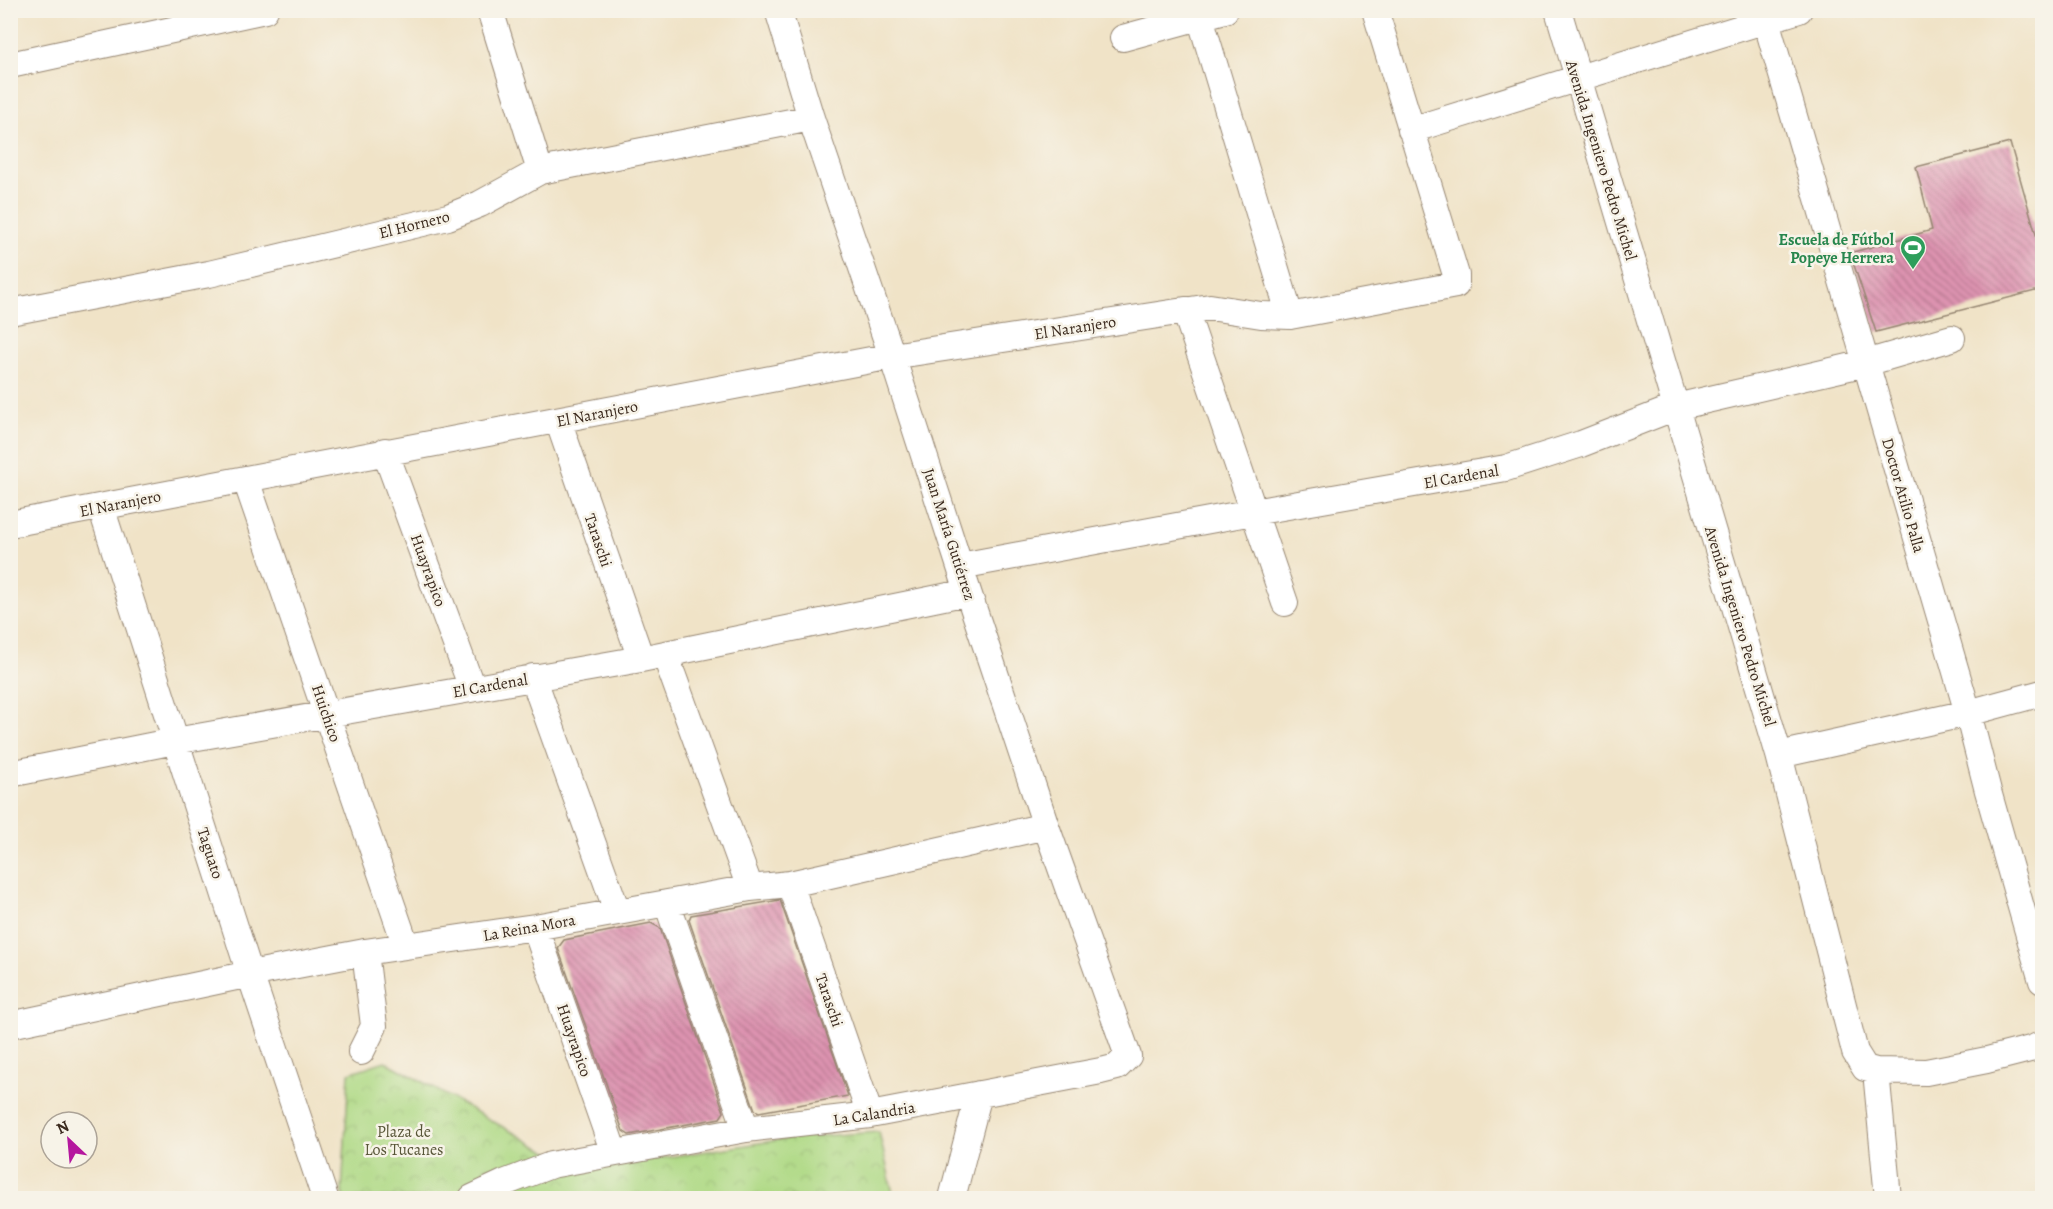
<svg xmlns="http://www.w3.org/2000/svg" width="2053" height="1209" font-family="Alegreya,serif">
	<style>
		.park { fill: url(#park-crowns); stroke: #748251; stroke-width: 1.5 }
		.building { fill: url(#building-back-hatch) }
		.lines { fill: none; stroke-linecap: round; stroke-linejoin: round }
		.minor-casing { stroke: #968672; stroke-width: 28 }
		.minor { stroke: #fff; stroke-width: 26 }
		.labels { text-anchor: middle; stroke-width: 5; stroke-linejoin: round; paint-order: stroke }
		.street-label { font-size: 16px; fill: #3b2a1e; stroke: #f7f3e8 }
		.leisure-label { font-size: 16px; font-weight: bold; fill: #27864d; stroke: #f7f3e8; text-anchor: end }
		.park-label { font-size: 16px; fill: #585638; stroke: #f7f3e8 }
	</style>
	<defs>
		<pattern id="park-crowns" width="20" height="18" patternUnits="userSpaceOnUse" patternTransform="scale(1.5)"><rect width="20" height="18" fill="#aed984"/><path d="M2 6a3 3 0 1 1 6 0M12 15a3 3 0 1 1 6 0" fill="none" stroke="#97ba72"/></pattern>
		<pattern id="building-back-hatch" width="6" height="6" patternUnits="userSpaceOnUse" patternTransform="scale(1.5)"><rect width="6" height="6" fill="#dd93b0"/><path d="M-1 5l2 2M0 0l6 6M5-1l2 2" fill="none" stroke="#b4788f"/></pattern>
	</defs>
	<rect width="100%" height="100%" fill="#f7f3e8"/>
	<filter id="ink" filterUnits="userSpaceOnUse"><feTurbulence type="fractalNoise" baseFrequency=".0167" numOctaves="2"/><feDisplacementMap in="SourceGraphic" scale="12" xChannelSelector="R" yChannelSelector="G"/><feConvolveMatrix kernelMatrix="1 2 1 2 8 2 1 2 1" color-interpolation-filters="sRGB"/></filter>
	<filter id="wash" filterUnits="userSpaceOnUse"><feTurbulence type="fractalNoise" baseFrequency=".008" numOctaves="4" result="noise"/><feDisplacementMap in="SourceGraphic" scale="24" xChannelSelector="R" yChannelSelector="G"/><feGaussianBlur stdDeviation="1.35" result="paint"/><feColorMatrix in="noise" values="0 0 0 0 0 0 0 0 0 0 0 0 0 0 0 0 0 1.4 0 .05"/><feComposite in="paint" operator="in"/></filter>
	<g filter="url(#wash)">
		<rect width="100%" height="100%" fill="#f0e3c7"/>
		<path class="park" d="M385,1061L548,1152L610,1166L792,1138L879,1132L894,1198H344L342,1192L349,1073Z"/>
		<g id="blocks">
			<path class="building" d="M2010,143L2043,259V289L1876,332L1850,253L1932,230L1916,167Z
				M780,900L848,1096L759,1112L755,1110L689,920L691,915Z
				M651,923L660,928L724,1112L720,1118L629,1135L623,1131L558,948L564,940Z"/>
		</g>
	</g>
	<g filter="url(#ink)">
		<use href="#blocks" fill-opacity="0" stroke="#968672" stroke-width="1.5"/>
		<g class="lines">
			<defs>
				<path id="minor" d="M490,10L540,171
					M1558,10L1779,755L1855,1052L1865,1068L1876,1071L1926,1072L1987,1060L2034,1048L2042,1044
					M1763,10L1968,713L1988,791L2042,981
					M1200,17L1290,316
					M1123,38L1225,10
					M10,65L265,10
					M1411,130L1799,10
					M1185,310L1285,603
					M10,312L209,274L448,217L480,204L540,171L811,118
					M558,420L641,659
					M385,451L472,688
					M246,480L406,946
					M101,507L250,974L325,1198
					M10,524L892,356L1210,307L1261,315L1290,316L1456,285V275L1375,10
					M960,566L1253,512L1506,468L1581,444L1676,407L1866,363L1952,338
					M665,654L750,888
					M533,677L617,911
					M1779,755L1968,713L2042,693
					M10,774L175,741L641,659L968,592
					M790,884L870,1115
					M667,903L746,1129
					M535,927L614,1153
					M10,1025L250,974L365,952L535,927L750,888L790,884L1046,826
					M361,1052L374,1026L365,952
					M1876,1071L1888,1198
					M472,1198L504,1183L551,1165L746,1129L870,1115L1101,1071L1117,1067L1128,1056L1046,826L968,592L892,356L811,118L778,10
					M952,1198L979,1094"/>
			</defs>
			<use href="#minor" class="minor-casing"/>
			<use href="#minor" class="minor"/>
		</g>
	</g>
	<defs>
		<symbol id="stadium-pin" viewBox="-11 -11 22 30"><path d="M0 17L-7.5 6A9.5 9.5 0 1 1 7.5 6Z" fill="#2e9e5b" stroke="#f7f3e8"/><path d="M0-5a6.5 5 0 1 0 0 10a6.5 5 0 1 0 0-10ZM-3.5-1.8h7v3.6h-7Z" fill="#fff"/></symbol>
	</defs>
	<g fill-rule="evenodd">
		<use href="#stadium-pin" x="1898" y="233" width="30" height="40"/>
	</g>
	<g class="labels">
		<g class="street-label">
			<text transform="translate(1602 160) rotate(73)" y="6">Avenida Ingeniero Pedro Michel</text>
			<text transform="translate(414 224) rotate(-14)" y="6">El Hornero</text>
			<text transform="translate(1075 327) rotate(-9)" y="6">El Naranjero</text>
			<text transform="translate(597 413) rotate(-11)" y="6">El Naranjero</text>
			<text transform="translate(1461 476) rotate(-10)" y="6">El Cardenal</text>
			<text transform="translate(1904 495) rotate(74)" y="6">Doctor Atilio Palla</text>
			<text transform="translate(120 503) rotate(-11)" y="6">El Naranjero</text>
			<text transform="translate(950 534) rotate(72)" y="6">Juan María Gutiérrez</text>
			<text transform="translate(599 540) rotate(71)" y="6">Taraschi</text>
			<text transform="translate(429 570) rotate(70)" y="6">Huayrapico</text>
			<text transform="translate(1741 626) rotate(73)" y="6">Avenida Ingeniero Pedro Michel</text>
			<text transform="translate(490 685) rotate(-10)" y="6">El Cardenal</text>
			<text transform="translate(327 713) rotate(71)" y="6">Huichico</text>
			<text transform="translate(211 853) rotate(72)" y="6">Taguato</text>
			<text transform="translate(529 927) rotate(-10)" y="6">La Reina Mora</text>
			<text transform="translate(830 1000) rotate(71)" y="6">Taraschi</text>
			<text transform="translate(575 1040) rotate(71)" y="6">Huayrapico</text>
			<text transform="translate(874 1113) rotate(-9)" y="6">La Calandria</text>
		</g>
		<g class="leisure-label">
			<text x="1894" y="245">Escuela de Fútbol<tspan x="1894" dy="18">Popeye Herrera</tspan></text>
		</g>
		<g class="park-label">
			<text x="404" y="1137">Plaza de<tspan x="404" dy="18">Los Tucanes</tspan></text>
		</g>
	</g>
	<rect width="2053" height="1209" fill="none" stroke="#f7f3e8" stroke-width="36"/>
	<g transform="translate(69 1140) rotate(334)"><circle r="28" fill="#f7f3e8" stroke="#aca397" stroke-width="1.5"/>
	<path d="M0-4.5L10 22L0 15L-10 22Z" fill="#b5179e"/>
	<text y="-9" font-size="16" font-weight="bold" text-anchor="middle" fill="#3b2a1e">N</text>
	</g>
</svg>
